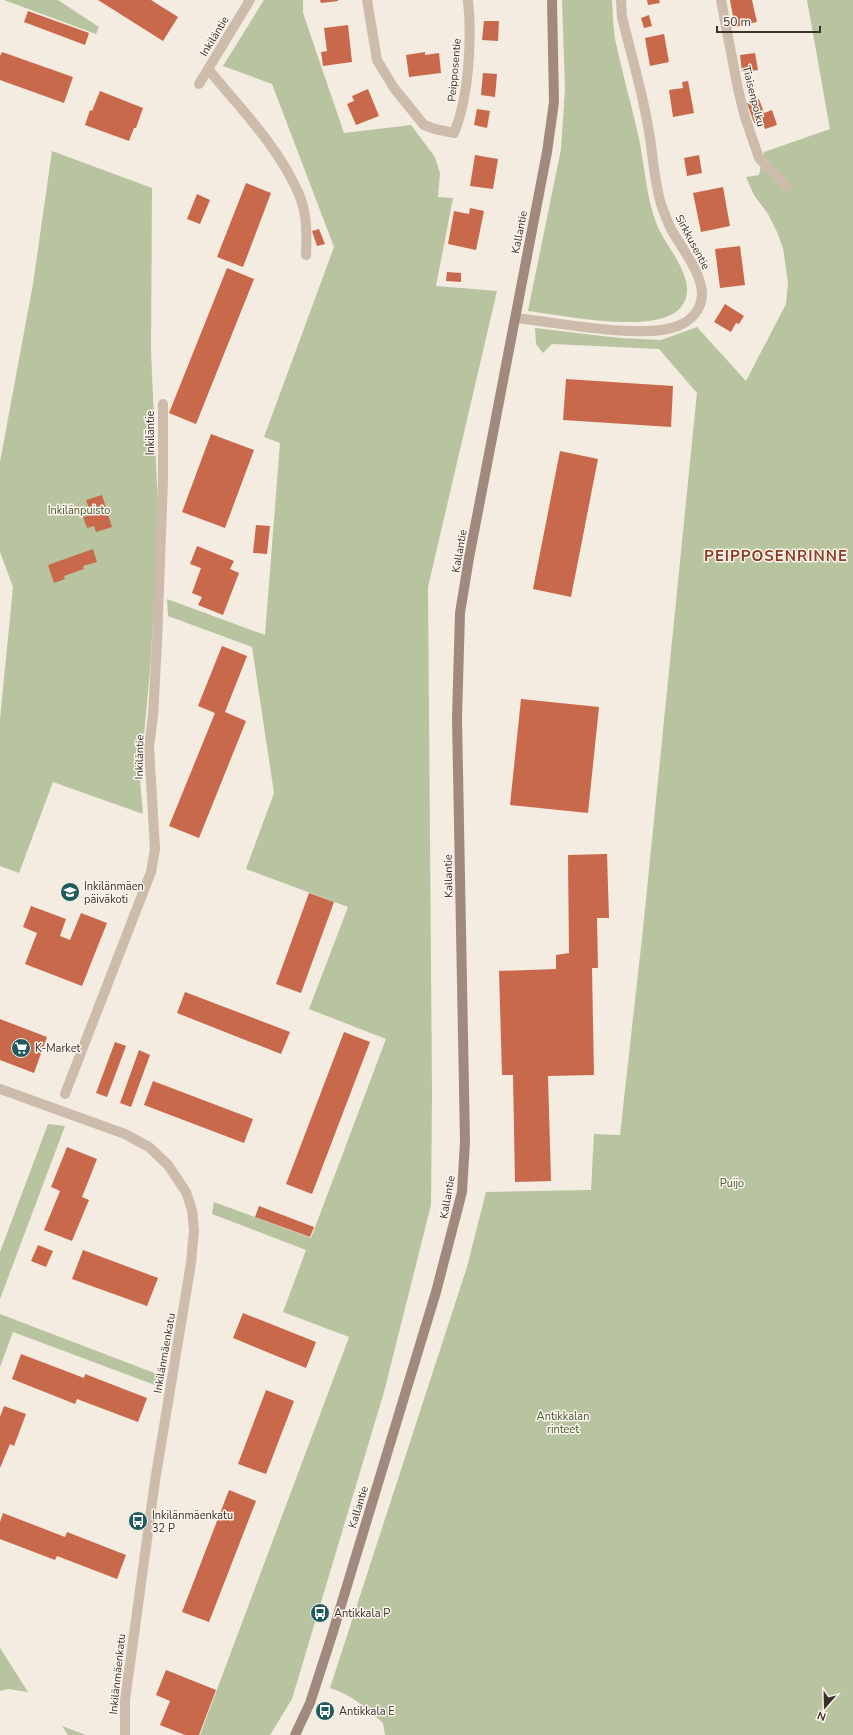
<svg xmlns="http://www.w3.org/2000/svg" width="853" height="1735" font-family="'Nunito Sans',sans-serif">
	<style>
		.green { fill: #b8c4a0 }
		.building { fill: #c8694b }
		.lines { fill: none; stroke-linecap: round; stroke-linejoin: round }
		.minor { stroke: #cdbbac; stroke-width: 10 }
		.tertiary { stroke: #cdbbac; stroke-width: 10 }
		.secondary { stroke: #a18a7d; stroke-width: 10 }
		.labels { text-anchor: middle; stroke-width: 3; stroke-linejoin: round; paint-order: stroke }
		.street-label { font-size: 11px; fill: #3b302b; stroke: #fbf5ee }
		.park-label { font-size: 11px; fill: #4a5a2e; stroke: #fbf5ee }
		.poi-label { font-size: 11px; fill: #3b302b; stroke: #fbf5ee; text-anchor: start }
		.district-label { font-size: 15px; font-weight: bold; letter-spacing: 1px; fill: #8c3b22; stroke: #fbf5ee }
	</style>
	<rect width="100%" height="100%" fill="#f4ebe1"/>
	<path class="green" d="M4,0H58L99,27L96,34Z
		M264,0H303V13L344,133L411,125L435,157L440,173L438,197L453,198L436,286L497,291L428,587L432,1092L431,1205L384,1392L292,1699L270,1735H200L349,1337L283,1312L306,1250L212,1214L214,1202L311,1238L386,1039L309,1009L348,907L246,869L274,793L252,647L168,616L167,599L265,635L280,443L264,437L334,247L272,84L223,66Z
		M562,0H612C613,13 613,27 615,39C622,73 632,106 639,139C645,168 646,197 657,225C666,248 701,282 681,307C658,336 562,315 528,311L561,149L565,89Z
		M807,0H853V1735H385L383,1723C367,1709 351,1694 330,1688L467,1267L486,1192L591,1190L594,1134L620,1135L643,929L697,393L659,349L552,344L543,353L536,344L535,328L619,338L661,340L697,327L746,381L786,304L788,283L783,248L777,232L768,214L754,195L746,177L759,175L764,152L830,129Z
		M52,151L152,188L151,352L159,528L150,670L140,779L143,814L53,782L19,873L0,866V719L13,587L0,552V462L33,284Z
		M48,1124L65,1126L0,1299V1252Z
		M0,1314L157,1374L155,1385L13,1332L0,1367Z
		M0,1649V1648L28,1692L8,1689L0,1691Z
		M62,1726L86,1735H68Z"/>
	<path class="building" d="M98,0H151L178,17L163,41Z
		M320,0H338V1L321,3Z
		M647,0H659L660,3L648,5Z
		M730,0H752L757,22L735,27Z
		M28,11L89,33L85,45L24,22Z
		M649,15L652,26L644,28L641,18Z
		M484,21H499L498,41L482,40Z
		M348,25L352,62L323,66L321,52L327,51L324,28Z
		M664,34L669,62L650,66L645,38Z
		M2,52L73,77L64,103L0,80V56Z
		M425,52V55L439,53L441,73L409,77L406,55Z
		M755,53L758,70L742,72L740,55Z
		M483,73L497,74L495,97L481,95Z
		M688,81L694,113L673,117L669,90L683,88L682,82Z
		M368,89L379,116L356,125L347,104L354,101L352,96Z
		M100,91L143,108L136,128H134L129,141L85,125L90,110L92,111Z
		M759,99L764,113L772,110L777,125L765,129L762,121L754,123L747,103Z
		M477,109L490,111L487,128L474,125Z
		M475,155L498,159L493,189L470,186Z
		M699,155L702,173L687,176L684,158Z
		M246,183L271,193L243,267L217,257Z
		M723,187L730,226L701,232L693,193Z
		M197,194L210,200L200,224L187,219Z
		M470,208L484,211L476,250L448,244L454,211L469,214Z
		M319,229L325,244L317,246L312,231Z
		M740,246L745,285L720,288L715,249Z
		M227,268L254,279L196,424L169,413Z
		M447,272L461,273V282L446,281Z
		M725,304L744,316L739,324L736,323L731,332L714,322Z
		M566,379L673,386L671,427L563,420Z
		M211,434L254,450L225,528L182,512Z
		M560,451L598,459L571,597L533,589Z
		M102,495L112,527L96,532L94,526L87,528L83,517L91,515L86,500Z
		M256,525L270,526L267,554L253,553Z
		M197,546L234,561L230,569L239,573L223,615L198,605L202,597L192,593L201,568L190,564Z
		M93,549L97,562L83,566L84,569L64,576L65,579L54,583L48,565Z
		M222,646L247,656L225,712L246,721L199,838L169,826L215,713L198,706Z
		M521,699L599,707L588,813L510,805Z
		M607,854L609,918H597L598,968H592L594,1075L548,1076L551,1181L515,1182L513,1075H502L499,971L556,969V955L569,953L568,855Z
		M309,893L334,902L301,993L276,984Z
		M31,906L66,919L60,936L70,940L81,913L107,923L82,986L25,964L37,933L23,927Z
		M185,992L290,1032L281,1054L177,1013Z
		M0,1019L47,1037L34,1073L0,1060Z
		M344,1032L370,1042L312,1194L286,1184Z
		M115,1042L126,1046L107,1097L96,1093Z
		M139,1050L150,1055L131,1107L120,1103Z
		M153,1081L253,1119L244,1143L144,1105Z
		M67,1147L97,1159L82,1197L89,1200L72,1241L44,1230L60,1191L51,1187Z
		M259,1206L314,1227L310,1237L255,1217Z
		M38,1245L53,1251L46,1267L31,1261Z
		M83,1250L158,1278L147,1306L72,1279Z
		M243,1313L316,1342L306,1368L233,1338Z
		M21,1354L84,1378L85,1374L147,1398L138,1422L77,1399L75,1404L12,1379Z
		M266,1390L294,1401L266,1474L238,1464Z
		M4,1406L26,1414L14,1446L10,1444L0,1468V1417Z
		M229,1490L256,1501L209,1622L182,1612Z
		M3,1513L65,1537L67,1532L126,1555L117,1579L57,1556L55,1560L0,1539V1522Z
		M166,1670L216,1690L199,1735H185L160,1725L170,1701L156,1695Z"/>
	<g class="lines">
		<path class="minor" d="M367,0L377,60L394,88L424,125L435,129L454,133C469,97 472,39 468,0
			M721,0L738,89L745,117L759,158L786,186
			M208,69C239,107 278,146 298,192C307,211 307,234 306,255
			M199,84L250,0
			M515,318C555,322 643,340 678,326C691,321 702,309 702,294C702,273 681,247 671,229C667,221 664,212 661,204C654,180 653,155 649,132C643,93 631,55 622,17L621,0
			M65,1094L151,872L155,849L149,747L153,716L157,642L163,480V404"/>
		<path class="tertiary" d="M0,1089L125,1134L149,1147L168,1165L186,1192L192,1210L194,1230L191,1263L155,1481L125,1700V1735"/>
		<path class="secondary" d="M295,1735L310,1703L332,1635L436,1292L462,1192L465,1142L457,718L460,613L469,558L547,152L554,102L552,0"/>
	</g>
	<defs>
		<symbol id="school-disc" viewBox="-11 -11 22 22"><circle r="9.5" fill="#1f5a5e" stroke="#fbf5ee"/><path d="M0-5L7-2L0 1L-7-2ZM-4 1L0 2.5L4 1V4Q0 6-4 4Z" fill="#fff"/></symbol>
		<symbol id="supermarket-disc" viewBox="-11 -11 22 22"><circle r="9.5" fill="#1f5a5e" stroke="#fbf5ee"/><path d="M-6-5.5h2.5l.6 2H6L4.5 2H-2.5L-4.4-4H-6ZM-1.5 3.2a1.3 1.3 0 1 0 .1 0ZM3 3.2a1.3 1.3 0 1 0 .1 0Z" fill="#fff"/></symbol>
		<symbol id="bus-disc" viewBox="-11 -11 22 22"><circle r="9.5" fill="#1f5a5e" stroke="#fbf5ee"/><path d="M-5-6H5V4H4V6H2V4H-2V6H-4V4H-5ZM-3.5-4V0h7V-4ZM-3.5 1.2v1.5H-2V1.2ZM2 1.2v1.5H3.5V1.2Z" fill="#fff"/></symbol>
	</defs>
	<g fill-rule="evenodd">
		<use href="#school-disc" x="59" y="881" width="22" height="22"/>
		<use href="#supermarket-disc" x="10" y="1037" width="22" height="22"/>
		<use href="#bus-disc" x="127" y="1510" width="22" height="22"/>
		<use href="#bus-disc" x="309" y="1602" width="22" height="22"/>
		<use href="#bus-disc" x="314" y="1700" width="22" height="22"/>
	</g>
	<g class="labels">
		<g class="street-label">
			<text transform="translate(214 36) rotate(-59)" y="4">Inkiläntie</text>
			<text transform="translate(454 70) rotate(-85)" y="4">Peipposentie</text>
			<text transform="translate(754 96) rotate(76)" y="4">Tiaisenpolku</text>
			<text transform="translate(519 232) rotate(-79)" y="4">Kallantie</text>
			<text transform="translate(693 242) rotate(62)" y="4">Sirkkusentie</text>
			<text transform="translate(150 433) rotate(-90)" y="4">Inkiläntie</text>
			<text transform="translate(459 551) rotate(-80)" y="4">Kallantie</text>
			<text transform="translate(139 757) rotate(-89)" y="4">Inkiläntie</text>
			<text transform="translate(448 876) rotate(-91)" y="4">Kallantie</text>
			<text transform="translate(447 1197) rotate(-80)" y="4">Kallantie</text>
			<text transform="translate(164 1353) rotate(-80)" y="4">Inkilänmäenkatu</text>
			<text transform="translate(358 1507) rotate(-73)" y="4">Kallantie</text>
			<text transform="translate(117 1674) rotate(-84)" y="4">Inkilänmäenkatu</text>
		</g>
		<g class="park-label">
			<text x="79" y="514">Inkilänpuisto</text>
			<text x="732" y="1187">Puijo</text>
			<text x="563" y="1420">Antikkalan<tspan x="563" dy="13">rinteet</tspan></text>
		</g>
		<g class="poi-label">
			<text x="84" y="890">Inkilänmäen<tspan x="84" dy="13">päiväkoti</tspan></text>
			<text x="35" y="1052">K-Market</text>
			<text x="152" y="1519">Inkilänmäenkatu<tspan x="152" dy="13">32 P</tspan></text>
			<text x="334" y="1617">Antikkala P</text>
			<text x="339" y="1715">Antikkala E</text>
		</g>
		<g class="district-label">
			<text x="776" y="561">PEIPPOSENRINNE</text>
		</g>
	</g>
	<g transform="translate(825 1707) rotate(200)" stroke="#fbf5ee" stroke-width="3" paint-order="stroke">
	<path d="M0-3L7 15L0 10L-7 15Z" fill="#3b302b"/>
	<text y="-6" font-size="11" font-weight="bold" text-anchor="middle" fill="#3b302b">N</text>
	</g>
	<path d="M717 26v6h103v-6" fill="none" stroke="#3b302b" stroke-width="2"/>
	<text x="723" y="26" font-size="12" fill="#3b302b" stroke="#fbf5ee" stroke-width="3" paint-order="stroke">50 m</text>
</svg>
